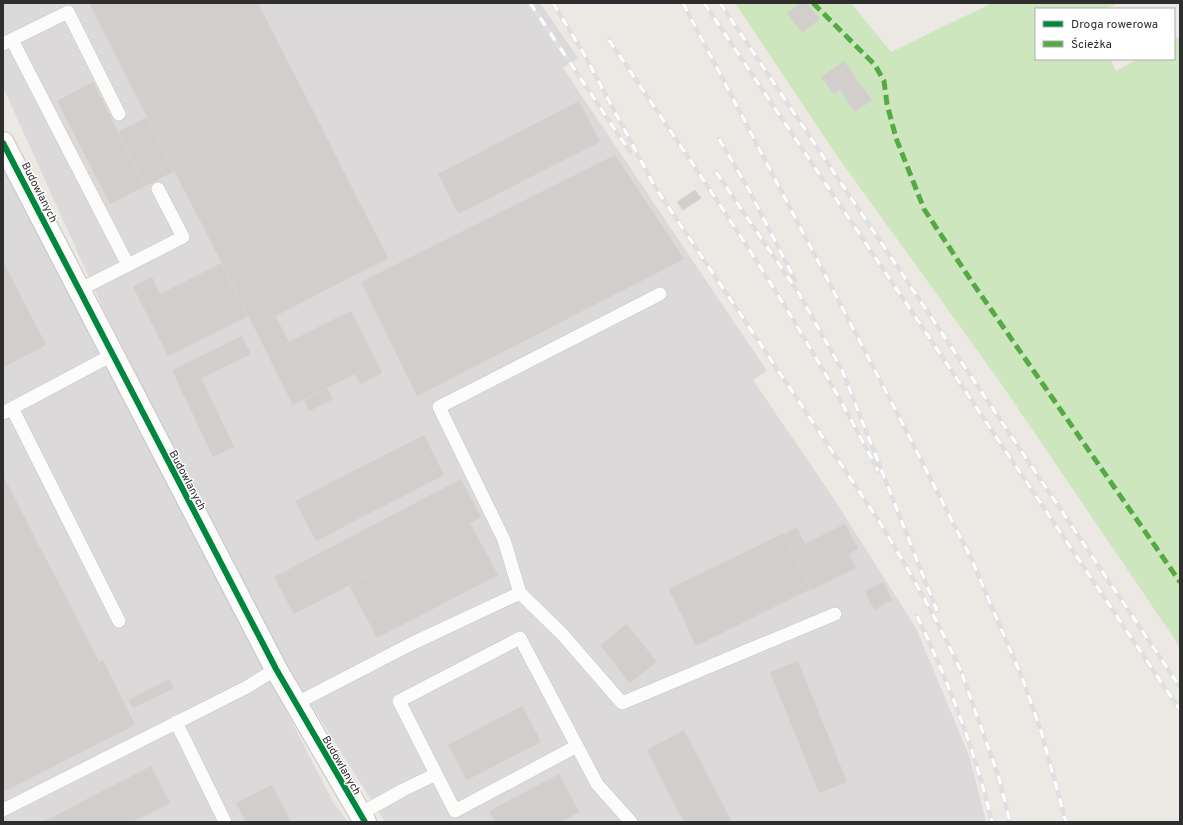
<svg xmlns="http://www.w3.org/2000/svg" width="1183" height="825" font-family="Overpass,sans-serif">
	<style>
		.industrial { fill: #dcd9db }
		.green { fill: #cee6be }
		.building { fill: #d1cecb; stroke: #d7d4d0 }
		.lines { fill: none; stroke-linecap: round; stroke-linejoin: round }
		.service-casing { stroke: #c5c4c5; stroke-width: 14 }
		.minor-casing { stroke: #c5c4c5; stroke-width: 24 }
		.service { stroke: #fcfcfb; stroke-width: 13 }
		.minor { stroke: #fcfcfb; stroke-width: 22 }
		.rail-casing { stroke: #dfdfe1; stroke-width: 4.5 }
		.rail { stroke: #fff; stroke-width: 3; stroke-dasharray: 9; stroke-linecap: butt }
		.quiet { stroke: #54ab44; stroke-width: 5; stroke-dasharray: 10 5; stroke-linecap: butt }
		.cycleway-casing { stroke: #fff; stroke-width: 8 }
		.cycleway { stroke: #00873e; stroke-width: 6 }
		.labels { text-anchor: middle; stroke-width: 3; stroke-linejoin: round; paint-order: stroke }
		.street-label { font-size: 11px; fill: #2e2e2e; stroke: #fff }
	</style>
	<rect width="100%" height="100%" fill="#ece8e4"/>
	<path class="industrial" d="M3,3H540L578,58L563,68L767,371L753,380L832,496L916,628L970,758L986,822H385L288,668L106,315L3,87Z
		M3,157L258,656L333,802L348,822H3Z"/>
	<path class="green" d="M735,3H851L891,52L992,3H1118L1106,9H1036V59H1110L1116,71L1138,59H1174V40L1180,36V647L1000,382L835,153Z"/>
	<path class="building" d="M89,3H258L388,258L254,327Z
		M801,3H807L820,19L802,33L787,13Z
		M844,61L856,78L834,94L821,77Z
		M856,78L872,100L855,112L840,90Z
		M93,82L145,186L110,204L57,101Z
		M579,101L600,142L458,214L438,174Z
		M147,117L175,171L145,186L118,132Z
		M615,155L684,259L417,396L361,282Z
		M695,190L701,198L683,210L677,202Z
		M3,261L46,345L4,367L3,344L5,343L3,339Z
		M221,263L248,316L168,356L133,287L152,277L160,294Z
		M351,311L377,363L293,405L267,353Z
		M275,316L289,342L267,353L254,327Z
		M242,336L251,354L201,378L234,447L213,457L172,370Z
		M377,363L382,373L360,384L355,374Z
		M327,388L333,399L309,411L304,400Z
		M424,435L444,475L316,541L295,501Z
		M3,475L16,501L3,508Z
		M461,479L481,517L294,614L274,577Z
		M16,501L33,534L3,549V508Z
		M470,523L498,575L377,638L349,585Z
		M845,524L858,549L849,554L856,568L811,590L784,534L797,527L805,544Z
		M784,533L811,589L696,646L669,589Z
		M33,534L72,609L3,645V549Z
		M883,582L892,600L874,610L865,591Z
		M72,609L99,662L3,710V645Z
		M627,624L657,662L630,683L600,645Z
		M103,660L135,725L3,792V710Z
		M798,661L847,782L819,793L770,672Z
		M170,679L174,688L133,708L128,700Z
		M522,706L541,742L467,780L448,745Z
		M684,730L732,822H684L667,790L647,750Z
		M151,766L170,803L132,822H43Z
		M559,774L579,812L560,822H495L489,811Z
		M272,785L291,822H246L236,803Z"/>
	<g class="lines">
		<defs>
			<path id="service" d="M12,40L128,265
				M3,44L68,12L119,114
				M79,290L183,237L158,189
				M12,408L119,621
				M3,413L112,355
				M520,593L504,540L439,407L660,294
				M295,704L411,644L520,593L562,634L622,703L835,614
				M176,722L225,822
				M436,774L455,811L577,746
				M3,810L247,687L276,669
				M360,814L403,790L436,774L399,701L520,638L597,784L631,822"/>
			<path id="minor" d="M3,143L276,669L365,822"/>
		</defs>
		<use href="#service" class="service-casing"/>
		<use href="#minor" class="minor-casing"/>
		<use href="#service" class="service"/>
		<use href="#minor" class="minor"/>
		<defs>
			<path id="rail" d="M530,3L630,152
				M553,3L584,54L655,187L877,518C909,570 939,622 964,678
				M683,3L892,403L971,558L1023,680L1041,731L1066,822
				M704,3L1180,710
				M720,3L1180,687
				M609,40C704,181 801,319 878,471
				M719,139L748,188L795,280
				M716,172L798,292L842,370L937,611
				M917,616C949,682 975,751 992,822
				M962,674L999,778L1010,822"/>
		</defs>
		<use href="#rail" class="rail-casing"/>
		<use href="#rail" class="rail"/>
		<path class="quiet" d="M813,3L875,65L884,81L887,104L896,138L924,209L972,282L1180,582"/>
		<defs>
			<path id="cycleway" d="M3,143L276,669L365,822"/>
		</defs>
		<use href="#cycleway" class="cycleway-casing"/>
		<use href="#cycleway" class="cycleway"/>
	</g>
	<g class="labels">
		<g class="street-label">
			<text transform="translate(40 192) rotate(63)" y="4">Budowlanych</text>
			<text transform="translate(188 480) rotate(62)" y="4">Budowlanych</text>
			<text transform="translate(342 765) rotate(60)" y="4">Budowlanych</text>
		</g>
	</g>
	<rect width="1183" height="825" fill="none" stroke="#2e2e2e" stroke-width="8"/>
	<rect x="1035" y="8" width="140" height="52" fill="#ffffff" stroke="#ababab"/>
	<rect x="1043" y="21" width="20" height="6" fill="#00873e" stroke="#ababab"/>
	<text x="1071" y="28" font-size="12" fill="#2e2e2e">Droga rowerowa</text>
	<rect x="1043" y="41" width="20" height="6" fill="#54ab44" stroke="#ababab"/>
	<text x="1071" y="48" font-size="12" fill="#2e2e2e">Ścieżka</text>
</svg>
